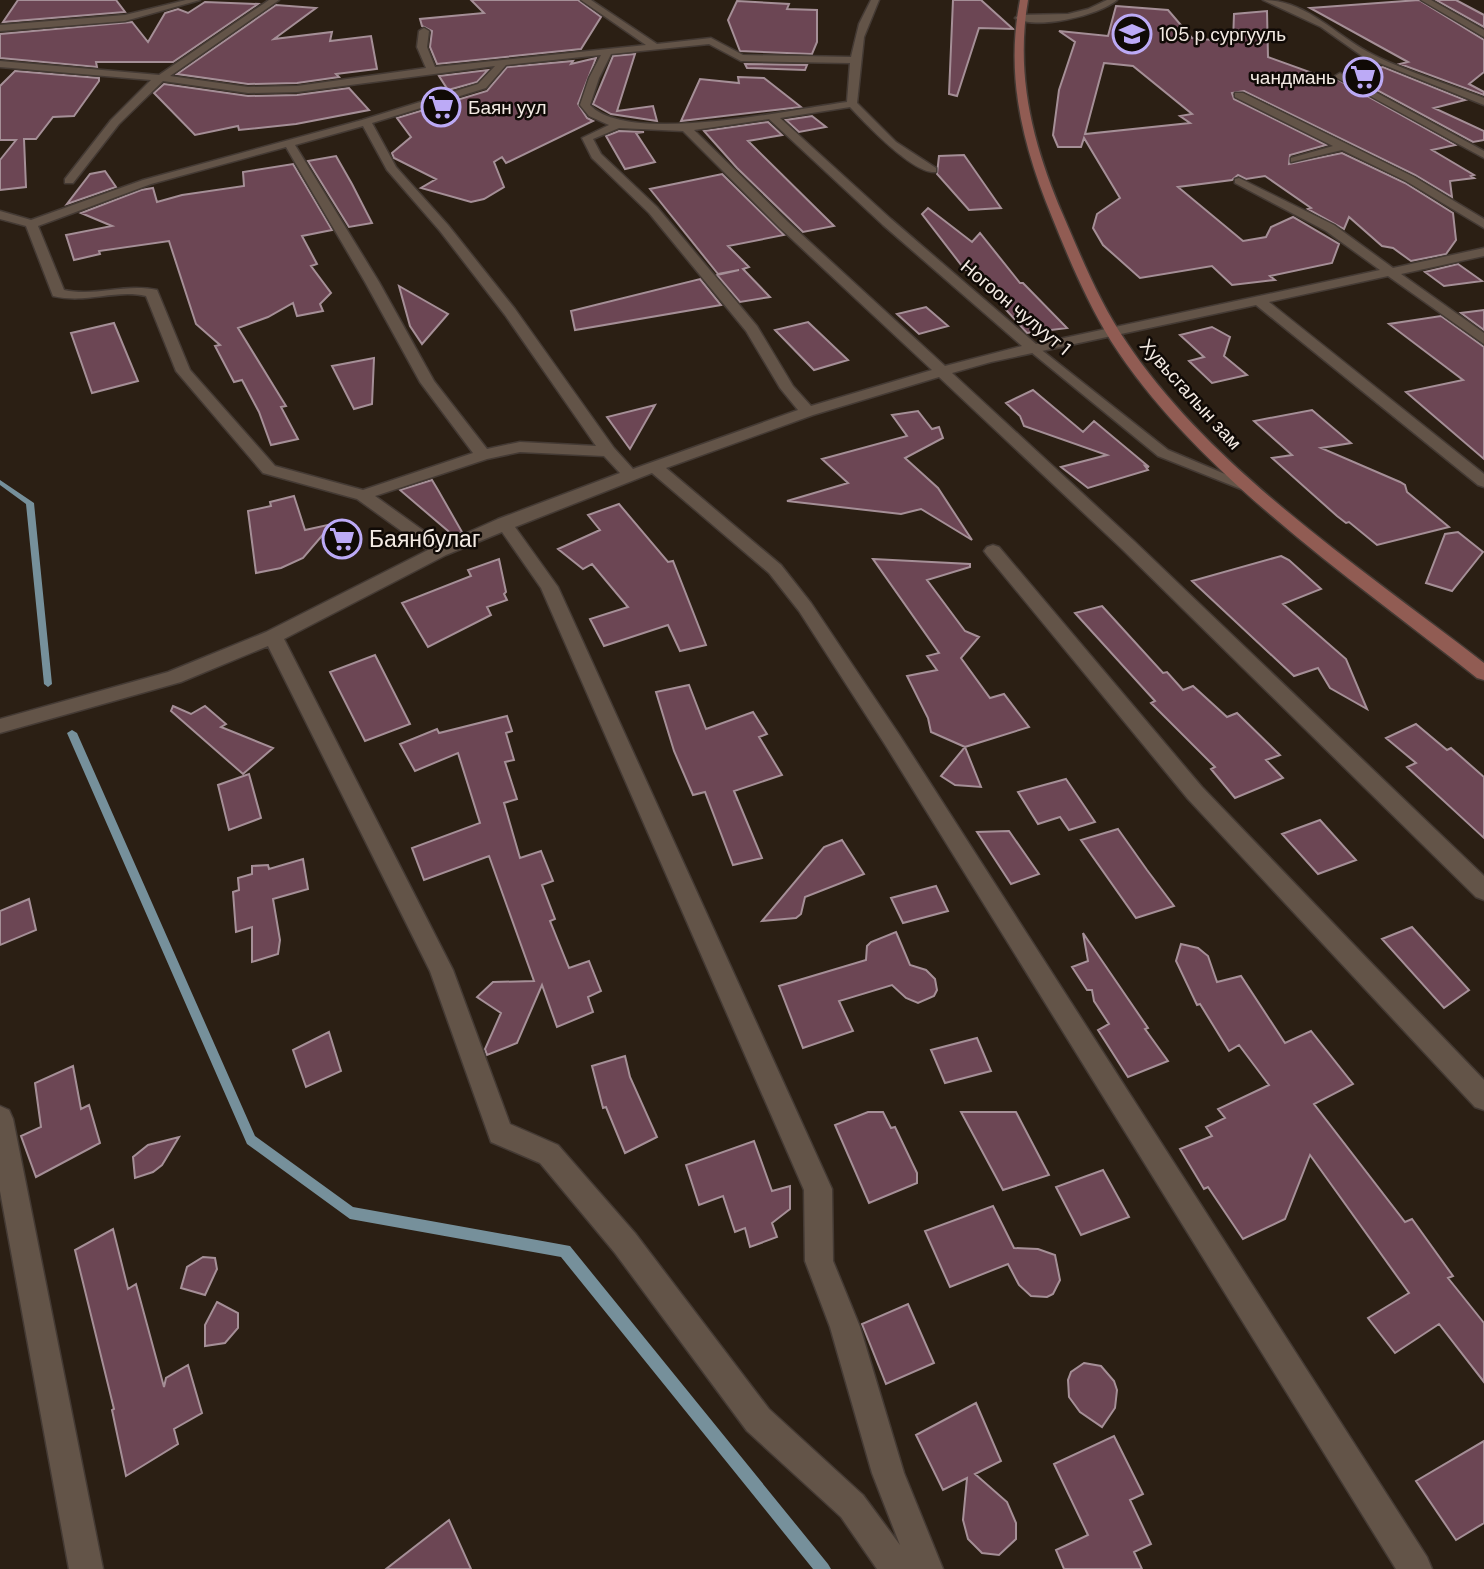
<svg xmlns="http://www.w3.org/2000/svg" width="1484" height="1569" font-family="'DM Sans',sans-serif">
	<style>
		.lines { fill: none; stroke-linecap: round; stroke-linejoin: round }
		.stream { fill: #76909b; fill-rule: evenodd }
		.building { fill: #6c4654; stroke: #a58f97; stroke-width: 2; fill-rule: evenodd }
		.lane-casing { stroke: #443a34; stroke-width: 3 }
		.street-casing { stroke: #443a34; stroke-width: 3 }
		.secondary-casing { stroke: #443a34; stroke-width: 3 }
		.lane { fill: #635448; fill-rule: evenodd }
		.street { fill: #635448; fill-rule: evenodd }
		.secondary { fill: #915c53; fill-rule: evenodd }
		.labels { text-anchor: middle; stroke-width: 5; stroke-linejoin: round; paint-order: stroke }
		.far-poi-label { font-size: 19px; fill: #f3eae3; stroke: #100a06; text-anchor: start }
		.far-street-label { font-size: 19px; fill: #f3eae3; stroke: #100a06 }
		.poi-label { font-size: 23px; fill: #f3eae3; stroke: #100a06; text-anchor: start }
	</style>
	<rect width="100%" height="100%" fill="#2b1f14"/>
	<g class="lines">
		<path class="stream" d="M0,480L34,503L52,684L48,687L44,684L26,504L0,485Z
			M72,730L77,733L255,1136L353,1207L570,1246L828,1564L831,1569H813L561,1257L350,1219L247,1144L67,733Z"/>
	</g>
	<path class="building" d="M18,0H116L125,12L3,22Z
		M471,0H578L601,17L581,49L437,64L430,47L432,31L422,26L420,19L484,13Z
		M953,0H981L1013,29L979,28L957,96L949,94Z
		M1419,0L1484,40V72L1469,84L1484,92V95L1400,64L1408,62L1310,8Z
		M1436,0H1456L1484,15V27Z
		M737,1L789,4L787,9L817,10V42L812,54L740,51L728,20Z
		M205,2L258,4L173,62H96L97,67L0,58V34L132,22L148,42L165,13L178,9L188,13Z
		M276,5L316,8L274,39L332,32L330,41L371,36L377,69L336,74L339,77L297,83L248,84L177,74Z
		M1116,6L1168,10L1192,38L1233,42L1234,14L1267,11L1268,57L1326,78L1333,77L1455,145L1432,150L1474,175L1471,176L1474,178L1450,181L1452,197L1415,175L1244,91L1232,93L1234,99L1326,145L1290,155L1289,164L1342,153L1405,183L1453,213L1456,240L1446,254L1411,261L1393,248L1382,246L1349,217L1344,229L1308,209L1311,208L1265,176L1246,179L1238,175L1232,180L1178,187L1243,241L1266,237L1271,227L1293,217L1339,244L1332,263L1270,276L1275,280L1232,285L1212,266L1140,278L1103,245L1093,228L1097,214L1120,198L1084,138L1081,147H1058L1053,135L1059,90L1075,42L1059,31L1108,36ZM1104,63L1133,66L1192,114L1180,116L1190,123L1085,134Z
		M635,54L617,111L653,106L657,121L611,114L593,104L613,56Z
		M596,58L578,104L587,118L593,121L506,163L502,157L494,162L504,187L484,199L471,202L421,188L436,179L394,158L392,153L411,137L397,118L487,91L507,67L573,61L571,64Z
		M745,64L807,65L805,70L747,68Z
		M1383,67L1465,100L1434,108L1484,131V140L1473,142L1347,74Z
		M488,70L477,82L448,90L439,76Z
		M15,71L99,78V81L74,116L53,117L36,139H24L26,187L0,190V160L16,140H0V86Z
		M738,77L764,78L801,107L681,121L700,79L739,83Z
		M164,84L248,96L297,95L349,88L369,110L296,124L239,130L238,126L195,135L154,93Z
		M812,116L826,127L799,132L786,120Z
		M768,122L782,135L748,141L834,226L803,232L737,168L704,131Z
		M619,131L644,132L636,133L655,162L625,169L606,136Z
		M964,155L1001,208L969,210L937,174L939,156Z
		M336,156L352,184L372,223L349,227L308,161Z
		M293,164L332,230L302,236L317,264L311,266L331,293L320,304L323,311L297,316L293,303L268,317L238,328L286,406L281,407L298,439L271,445L259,412L242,380L234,382L215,346L220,345L196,324L169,241L99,251L100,254L74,260L66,235L112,226L81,213L141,190L153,188L157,202L182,195L244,186L243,172Z
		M105,171L116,187L67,204L90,174Z
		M722,174L784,235L728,246L749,267L743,269L770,297L740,302L717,275L739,270L718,274L650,189Z
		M928,208L972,242L980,233L1020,283H1023L1067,328L1027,333L970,270H965L922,214Z
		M1458,264L1482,281L1444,286L1425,272Z
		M700,279L721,305L575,330L571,311Z
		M399,286L448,314L422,344L410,326Z
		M926,307L948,326L919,334L897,314Z
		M1484,310V330L1461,313Z
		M1441,316L1484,347V459L1406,392L1463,380L1389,324Z
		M808,322L848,360L814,370L775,330Z
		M114,323L138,381L92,393L71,333Z
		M1212,327L1230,337L1224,356L1247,375L1212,383L1189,361L1204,357L1180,335Z
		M374,358L372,404L354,409L332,366Z
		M1033,390L1083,432L1094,421L1149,467L1145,466L1148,470L1088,488L1061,467L1107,455L1024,426L1020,416L1006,403Z
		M655,405L630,449L607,417Z
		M1312,410L1351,443L1321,448L1400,482L1405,485L1407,492L1449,527L1377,545L1349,522L1346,523L1337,516L1272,458L1292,455L1254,421Z
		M918,411L932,429L939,427L943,438L905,458L938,488L972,540L921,509L901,514L787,501L848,483L822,459L907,436L892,415Z
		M432,480L438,490L462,532L454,536L400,490Z
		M294,496L305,530L332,524L303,558L281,568L256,573L248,511L271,506L270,502Z
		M619,504L668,562L673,561L706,645L680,651L668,625L604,646L590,619L628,607L592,564L583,569L558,549L600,530L588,515Z
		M1458,532L1483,552L1452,591L1426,583L1445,534Z
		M1281,556L1289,560L1321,589L1283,604L1346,659L1367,709L1330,688L1318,668L1294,676L1192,581Z
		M499,559L506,592L504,594L507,600L487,607L491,615L428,647L402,603L471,576L468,570Z
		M873,559L970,564V567L927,580L965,631L979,637L961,658L990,698L1004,694L1029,727L965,747L981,787L955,785L941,776L965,747L931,732L928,718L907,676L937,670L927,656L939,653Z
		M1102,606L1163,673L1167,672L1183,690L1193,686L1227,717L1237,713L1280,755L1266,760L1283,778L1235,798L1211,769L1215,767L1151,703L1155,701L1075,613Z
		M375,655L410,724L365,741L330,672Z
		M689,685L706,729L753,712L767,734L759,737L782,775L734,791L762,858L733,865L705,792L693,795L674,751L656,692Z
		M173,706L191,714L205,706L226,724L221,727L273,748L243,774L171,711Z
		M507,716L512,731L506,733L514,760L505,762L517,799L504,803L520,858L541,851L553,881L542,885L555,919L550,921L569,968L589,961L601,991L588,997L593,1012L557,1027L542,985L517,1043L487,1055L485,1049L501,1013L477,997L493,982L534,981L489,856L424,880L412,848L480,823L458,753L415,771L400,744L437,729L439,733Z
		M1416,724L1447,750L1451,748L1484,777V838L1407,767L1416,763L1386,738Z
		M249,774L261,818L229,830L218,785Z
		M1066,779L1095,822L1069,830L1060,817L1038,824L1018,792Z
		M1320,820L1356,860L1318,874L1282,834Z
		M1118,829L1147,870L1174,906L1136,918L1081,840Z
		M1009,831L1039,874L1011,884L977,832Z
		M842,840L864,874L805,897L801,914L796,918L762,921L824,847Z
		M303,859L308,889L273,899L280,940L278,954L252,962V927L236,932L233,892L239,890L238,878L252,874V866L268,865L269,869Z
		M936,886L948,911L903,923L891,898Z
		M29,899L36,930L0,945V911Z
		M1412,927L1469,990L1444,1008L1382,939Z
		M896,932L910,965L926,970L935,979L937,990L934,996L918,1003L906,998L892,985L839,1001L853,1031L803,1048L779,986L866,960L867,946L871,942Z
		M1083,933L1148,1028L1145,1029L1168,1061L1128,1077L1098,1030L1109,1024L1094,1001L1092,990H1087L1072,967L1088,961Z
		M1181,944L1198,948L1208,956L1217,982L1241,976L1285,1043L1311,1031L1353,1084L1314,1104L1405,1222L1412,1219L1453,1276L1448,1278L1484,1323V1382L1439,1324L1395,1353L1368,1318L1409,1293L1310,1155L1285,1219L1243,1239L1208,1187L1204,1189L1180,1149L1212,1136L1206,1127L1225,1118L1218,1109L1269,1085L1239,1045L1229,1051L1200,1004L1197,1005L1176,961Z
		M329,1032L341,1071L306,1087L293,1050Z
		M977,1038L991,1071L945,1083L931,1050Z
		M625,1056L630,1077L657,1137L625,1153L606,1107L603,1108L592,1066Z
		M73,1066L81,1109L89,1105L100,1143L36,1177L21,1136L41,1127L35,1083Z
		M868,1112H883L891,1128L895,1127L917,1173V1183L869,1203L835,1125Z
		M961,1112H1016L1049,1175L1003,1190Z
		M179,1137L162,1165L153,1172L135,1178L133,1157L148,1145Z
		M754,1141L772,1191L790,1186V1209L772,1223L777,1237L750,1247L745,1228L735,1232L723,1196L699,1205L686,1165Z
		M1103,1170L1129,1217L1081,1235L1056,1187Z
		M993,1206L1014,1248L1038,1249L1055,1255L1060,1280L1053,1294L1047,1297L1031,1296L1019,1285L1008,1264L950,1287L925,1231Z
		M113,1229L128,1289L136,1284L164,1387L166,1378L188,1365L202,1413L174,1429L178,1444L126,1476L112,1410L114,1409L75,1250Z
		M203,1257L215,1258L217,1269L205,1295L181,1288L187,1267Z
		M217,1302L238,1313V1328L225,1343L205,1346V1325Z
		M908,1304L934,1363L886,1384L862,1324Z
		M1084,1363L1101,1366L1114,1381L1117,1390L1115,1408L1102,1427L1080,1412L1069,1397L1068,1380L1071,1372Z
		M976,1403L1001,1461L975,1474L1007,1502L1016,1523V1539L999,1555L982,1553L968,1539L963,1520L967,1478L943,1490L916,1435Z
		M1114,1436L1143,1494L1130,1500L1151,1544L1134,1552L1142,1569H1064L1056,1550L1088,1535L1054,1464Z
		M1484,1441V1523L1456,1540L1416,1481Z
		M449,1520L471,1569H386Z"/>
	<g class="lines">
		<defs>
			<path id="lane" d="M1031,348H1039L1168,450L1258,488L1256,491H1246L1158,456L1031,352Z"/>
			<path id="street" d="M186,0H200L125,21L0,31V25L125,15Z
				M269,0H279L170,76L248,87L297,86L426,68L417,47L419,31L424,28L429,31L427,47L435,67L646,45L581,0H591L657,44L711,38L743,55L851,57L859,24L871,0H879L864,37L857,103L896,142L936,168V172C914,175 865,123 850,107L780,118L891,219L1036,344L1380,270L1326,231L1235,183V179L1239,178L1334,225L1393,268L1484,248V256L1401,274L1484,333V344L1388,276L1269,302L1484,474V487L1478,485L1256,305L991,362L952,373L1134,541L1484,876V900L1476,897L1122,549L939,377L813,415L666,468L781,565L811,603L900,736L1427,1557L1432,1569H1396L886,746L799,611L769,573L652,473L515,527L558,587L832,1189L833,1261L860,1327L904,1473L943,1569H877L841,1517L747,1431L615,1253L540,1163L491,1142L430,971L268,646L181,682L0,733V719L168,672L266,632L428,550L357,499L263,473L176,371L146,296C115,289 87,304 53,296L26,226L0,219V211L31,220L143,180L362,120L478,84L495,66L297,92L248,93L163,81L119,124L73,183H65V179L111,120L151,80L0,67V61L159,75ZM709,44L741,61L850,63L847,102C793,109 628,146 590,105L599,78L611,54ZM601,55L589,78L580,105L589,116L609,125L582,138L592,158L649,213L746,331L780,388L798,410L633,469L614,448L515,309L448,225L396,167L372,123L486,88L506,65ZM769,119L883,225L1022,346L945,366L788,222L694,130ZM363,126L387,170L440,231L505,315L596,446L520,442L487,449L434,381L379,282L295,145ZM619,128L683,131L780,228L932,370L811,406L793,386L757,326L657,207L601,154L593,139ZM286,147L365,282L420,382L473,453L363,490L275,466L190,370L157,290C125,283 95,297 64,290L38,226L151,184ZM520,452L604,456L620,473L498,519L442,544L375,496L487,459ZM502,532L541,588L804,1190L805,1261L830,1327L872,1473L900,1545L863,1495L769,1409L635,1233L558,1145L510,1124L453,970L284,639L446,555Z
				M1107,0H1117C1098,16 1036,30 1015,18L1019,15L1068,14L1088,9Z
				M1263,0C1305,0 1333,33 1368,52C1401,70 1448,84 1484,98V105L1362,56L1321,27Z
				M1421,0H1431L1484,30V37Z
				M1340,73L1484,151V158L1337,78L1335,76Z
				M1235,93H1243L1414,177L1484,219V228L1406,181L1342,150L1291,162V158L1333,146L1235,97Z
				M993,545L999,547L1202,787L1484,1080V1110L1475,1107L1188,799L987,555L984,551L987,547Z
				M0,1106L9,1110L13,1119L103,1569H69L0,1191Z"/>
			<path id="secondary" d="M1020,0H1028C1015,76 1033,145 1063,215C1082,259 1100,304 1127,343C1212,470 1364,570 1484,663V680L1477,678C1356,582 1194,472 1111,341C1087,302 1069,259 1052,217C1023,146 1005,77 1020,0Z"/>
		</defs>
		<use href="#lane" class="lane-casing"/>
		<use href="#street" class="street-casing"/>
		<use href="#secondary" class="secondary-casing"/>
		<use href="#lane" class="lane"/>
		<use href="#street" class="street"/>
		<use href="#secondary" class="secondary"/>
	</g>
	<defs>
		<symbol id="school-ring" viewBox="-11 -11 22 22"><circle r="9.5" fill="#100a06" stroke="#bcaaf6" stroke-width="1.5"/><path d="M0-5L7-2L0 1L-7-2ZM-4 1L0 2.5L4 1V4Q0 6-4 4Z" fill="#bcaaf6"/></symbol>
		<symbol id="supermarket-ring" viewBox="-11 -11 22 22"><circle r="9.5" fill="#100a06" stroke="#bcaaf6" stroke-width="1.5"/><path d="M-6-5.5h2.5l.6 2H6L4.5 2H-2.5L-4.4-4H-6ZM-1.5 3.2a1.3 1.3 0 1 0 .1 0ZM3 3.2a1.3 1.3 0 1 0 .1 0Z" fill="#bcaaf6"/></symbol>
	</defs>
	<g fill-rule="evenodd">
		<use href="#school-ring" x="1110" y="12" width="44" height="44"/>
		<use href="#supermarket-ring" x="1341" y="55" width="44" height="44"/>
		<use href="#supermarket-ring" x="419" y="85" width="44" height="44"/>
		<use href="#supermarket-ring" x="320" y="517" width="44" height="44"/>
	</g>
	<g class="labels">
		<g class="far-poi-label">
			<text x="1159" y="41">105 р сургууль</text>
			<text x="1336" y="84" text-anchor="end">чандмань</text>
			<text x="468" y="114">Баян уул</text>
		</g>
		<g class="far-street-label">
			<text transform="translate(1016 307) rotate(40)" y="7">Ногоон чулуут 1</text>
			<text transform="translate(1191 394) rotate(48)" y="7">Хувьсгалын зам</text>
		</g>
		<g class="poi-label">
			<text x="369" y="547">Баянбулаг</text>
		</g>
	</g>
</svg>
